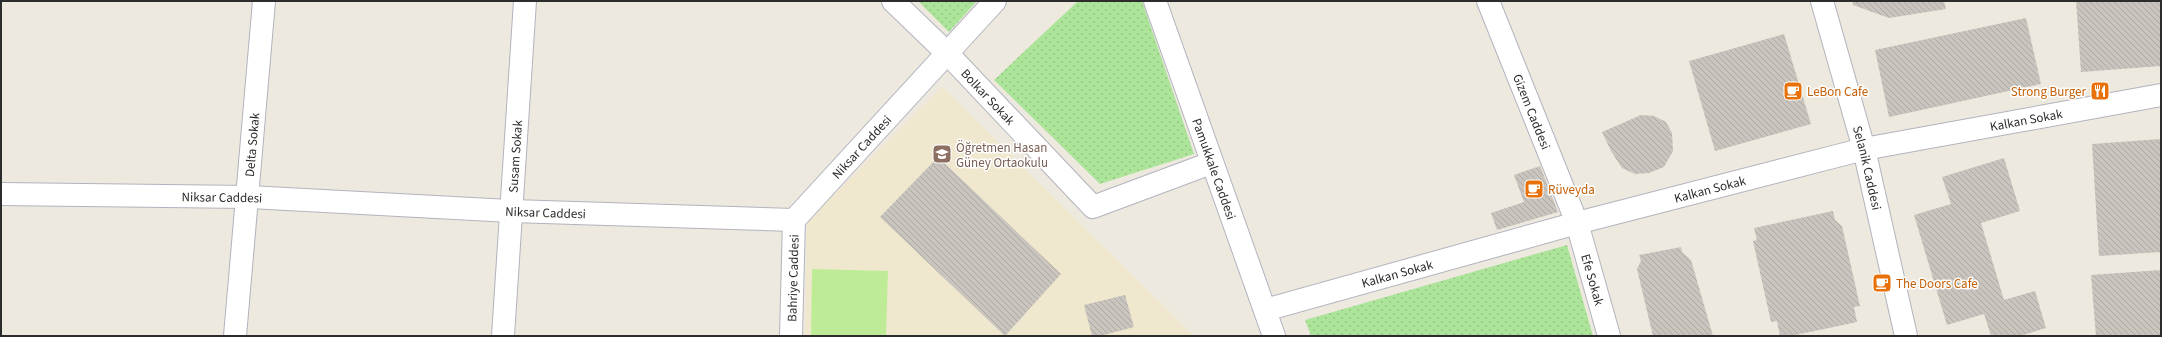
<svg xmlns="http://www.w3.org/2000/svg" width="2162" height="337" font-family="'Source Sans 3',sans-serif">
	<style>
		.education { fill: #efe8ce }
		.grass { fill: url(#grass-dots) }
		.pitch { fill: #beec96 }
		.building { fill: url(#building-back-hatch) }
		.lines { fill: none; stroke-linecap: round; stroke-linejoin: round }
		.minor-casing { stroke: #b2b3bf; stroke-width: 24 }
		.minor { stroke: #fff; stroke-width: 22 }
		.labels { text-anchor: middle; stroke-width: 3; stroke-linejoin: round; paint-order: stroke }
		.food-label { font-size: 13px; fill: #c56008; stroke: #fff; text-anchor: start }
		.street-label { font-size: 13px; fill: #2c2c2c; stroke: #fff }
		.education-label { font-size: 13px; fill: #785e54; stroke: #fff; text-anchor: start }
	</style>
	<defs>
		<pattern id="grass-dots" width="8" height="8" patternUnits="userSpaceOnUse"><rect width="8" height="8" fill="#ace49a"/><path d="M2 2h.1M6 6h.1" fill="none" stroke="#94c485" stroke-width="1.8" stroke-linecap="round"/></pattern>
		<pattern id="building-back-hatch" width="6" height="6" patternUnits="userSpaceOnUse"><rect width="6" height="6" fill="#c9c5be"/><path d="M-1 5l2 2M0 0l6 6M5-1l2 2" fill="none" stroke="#ada9a3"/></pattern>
	</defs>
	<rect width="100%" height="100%" fill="#eee9de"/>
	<path class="education" d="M942,87L1194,336H805L807,222Z"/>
	<path class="grass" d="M918,1H977L949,32Z
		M1078,1H1142L1194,154L1100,184L994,80Z
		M1567,245L1593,336H1311L1305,320Z"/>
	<path class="pitch" d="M812,269L888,271L886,336H811Z"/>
	<path class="building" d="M1852,1H1944L1946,9L1889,18L1853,5Z
		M2076,1H2161V66L2081,72Z
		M2026,18L2041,84L1889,117L1875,50Z
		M1784,34L1811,124L1715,151L1689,61Z
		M1641,115L1654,116L1666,122L1672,133L1673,151L1664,167L1649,173L1635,174L1622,168L1611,151L1602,132Z
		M2161,139V252L2099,256L2092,144Z
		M938,157L1061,274L1005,336L880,217Z
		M2004,158L2020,211L1981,223L2004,300L2035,291L2046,328L2020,336H1991L1984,314L1947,325L1914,215L1951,204L1942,177Z
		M1540,166L1558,212L1497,230L1491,213L1524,202L1514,175Z
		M1833,211L1835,220L1842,226L1860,306L1854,307L1857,322L1791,336H1780L1777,321L1771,322L1753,241L1757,240L1754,228Z
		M1681,247L1682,252L1691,260L1713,336H1653L1637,269L1641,261L1639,255Z
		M2161,270V336H2096L2091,275Z
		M1125,295L1134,327L1100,336H1092L1084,305Z"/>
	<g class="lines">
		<defs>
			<g id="minor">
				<path id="s1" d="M893,1L947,53L1093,207L1211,163"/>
				<path id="s2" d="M1155,1L1274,336"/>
				<path id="s3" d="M1488,1L1577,223L1609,336"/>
				<path id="s4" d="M1822,1L1864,149L1906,336"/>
				<path id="s5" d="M1,194L248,197L512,211L794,220L995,1"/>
				<path id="s6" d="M1265,310L1577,223L1864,149L2161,95"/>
				<path id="s7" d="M235,336L264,1"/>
				<path id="s8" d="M503,336L525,1"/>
				<path id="s9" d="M791,336L794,220"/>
			</g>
		</defs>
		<use href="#minor" class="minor-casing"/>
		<use href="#minor" class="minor"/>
	</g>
	<defs>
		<symbol id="cafe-square" viewBox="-11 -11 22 22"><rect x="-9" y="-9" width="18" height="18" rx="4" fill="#e8710a" stroke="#fff"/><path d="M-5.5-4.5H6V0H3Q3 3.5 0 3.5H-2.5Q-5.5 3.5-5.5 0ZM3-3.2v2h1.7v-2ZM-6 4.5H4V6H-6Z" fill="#fff"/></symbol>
		<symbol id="restaurant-square" viewBox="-11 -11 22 22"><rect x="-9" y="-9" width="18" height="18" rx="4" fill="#e8710a" stroke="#fff"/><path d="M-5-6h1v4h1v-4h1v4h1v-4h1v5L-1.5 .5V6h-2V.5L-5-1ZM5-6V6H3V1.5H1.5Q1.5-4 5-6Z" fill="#fff"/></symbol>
		<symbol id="school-square" viewBox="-11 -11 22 22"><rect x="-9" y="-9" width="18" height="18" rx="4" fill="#8d6e63" stroke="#fff"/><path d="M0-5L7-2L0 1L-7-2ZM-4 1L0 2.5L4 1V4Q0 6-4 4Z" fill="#fff"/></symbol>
	</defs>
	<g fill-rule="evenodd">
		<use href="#cafe-square" x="1782" y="80" width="22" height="22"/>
		<use href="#restaurant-square" x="2089" y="80" width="22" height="22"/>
		<use href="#school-square" x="931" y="143" width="22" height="22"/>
		<use href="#cafe-square" x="1523" y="178" width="22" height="22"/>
		<use href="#cafe-square" x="1871" y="272" width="22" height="22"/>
	</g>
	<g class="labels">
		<g class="food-label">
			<text x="1807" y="96">LeBon Cafe</text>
			<text x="2086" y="96" text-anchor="end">Strong Burger</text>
			<text x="1548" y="194">Rüveyda</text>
			<text x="1896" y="288">The Doors Cafe</text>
		</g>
		<g class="street-label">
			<text dy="5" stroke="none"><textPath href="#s1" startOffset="135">Bolkar Sokak</textPath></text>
			<text dy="5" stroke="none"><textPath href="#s3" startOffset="119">Gizem Caddesi</textPath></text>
			<text dy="5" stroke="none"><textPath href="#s6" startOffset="785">Kalkan Sokak</textPath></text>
			<text dy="5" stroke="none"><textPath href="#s7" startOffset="192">Delta Sokak</textPath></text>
			<text dy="5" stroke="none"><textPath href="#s5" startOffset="893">Niksar Caddesi</textPath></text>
			<text dy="5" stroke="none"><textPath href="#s8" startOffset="180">Susam Sokak</textPath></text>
			<text dy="5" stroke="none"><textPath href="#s4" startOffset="173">Selanik Caddesi</textPath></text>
			<text dy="5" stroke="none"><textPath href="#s2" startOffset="178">Pamukkale Caddesi</textPath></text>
			<text dy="5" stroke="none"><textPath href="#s6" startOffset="461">Kalkan Sokak</textPath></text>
			<text dy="5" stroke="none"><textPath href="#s5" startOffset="221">Niksar Caddesi</textPath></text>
			<text dy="5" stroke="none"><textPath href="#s5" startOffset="545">Niksar Caddesi</textPath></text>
			<text dy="5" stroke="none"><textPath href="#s6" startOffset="137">Kalkan Sokak</textPath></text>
			<text dy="5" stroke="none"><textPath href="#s9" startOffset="58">Bahriye Caddesi</textPath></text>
			<text dy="5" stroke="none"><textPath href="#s3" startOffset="298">Efe Sokak</textPath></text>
		</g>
		<g class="education-label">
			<text x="956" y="152">Öğretmen Hasan<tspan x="956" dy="15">Güney Ortaokulu</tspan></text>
		</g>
	</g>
	<rect width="2162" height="337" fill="none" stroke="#2c2c2c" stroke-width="4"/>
</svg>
